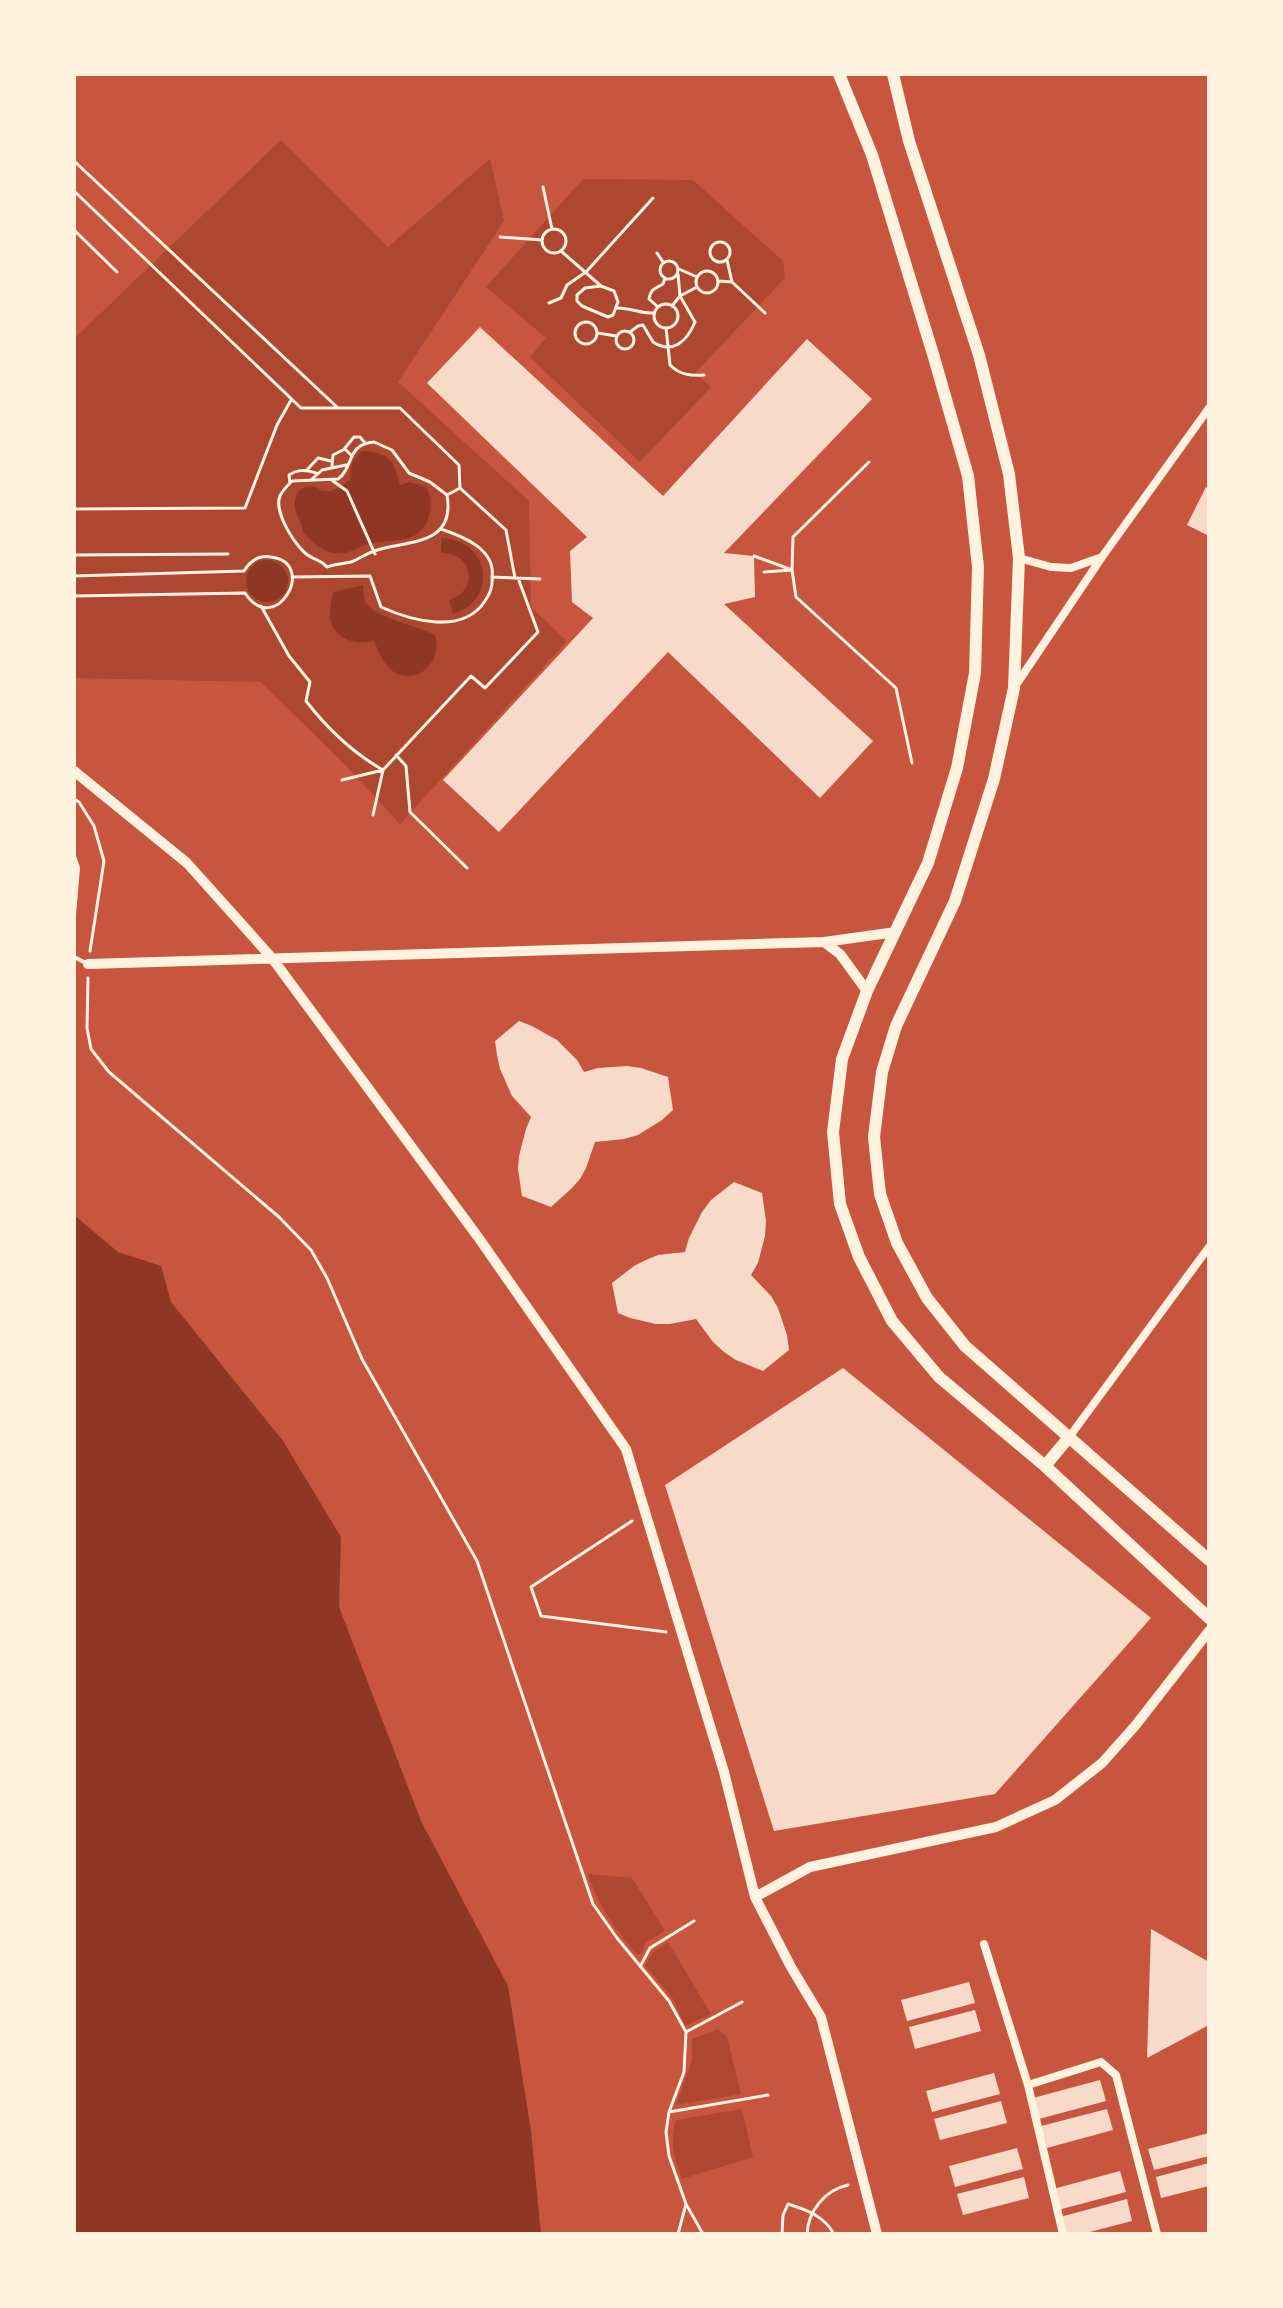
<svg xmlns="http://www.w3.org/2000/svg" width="1283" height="2308" font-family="Jost,sans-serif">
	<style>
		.green { fill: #ae4732 }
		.water { fill: #8f3625 }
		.building { fill: #f7dbc8 }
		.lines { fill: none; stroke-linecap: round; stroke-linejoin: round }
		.path { stroke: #fff3e0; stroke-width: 3 }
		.service { stroke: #fff3e0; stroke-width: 4 }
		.minor { stroke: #fff3e0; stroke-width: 8 }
		.tertiary { stroke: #fff3e0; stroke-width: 10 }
		.secondary { stroke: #fff3e0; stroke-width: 12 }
	</style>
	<rect width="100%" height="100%" fill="#c8553d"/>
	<path class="green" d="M281,140L388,247L490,159L504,221L398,382L529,501L531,607L567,641L400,824L346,766L261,682L74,678V339Z
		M583,179L693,180L783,261L785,278L695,373L711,387L640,462L530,357L546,338L486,287Z
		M588,1874L632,1878L665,1931L646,1942L641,1954H636C615,1928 598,1905 588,1874Z
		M668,1942L711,2014L685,2026L673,1999L645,1965L653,1952Z
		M718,2029L727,2037L741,2094L676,2105L692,2060V2039Z
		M742,2109L753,2157L682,2179C674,2157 669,2144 676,2120Z"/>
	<path class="water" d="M362,451C389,452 395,461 400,485L409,482L426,487C431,495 431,502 430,511C424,546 395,538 369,544C356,547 348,556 333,553C320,550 311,541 303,532C302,522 296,516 295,507C294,495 301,484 314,487C323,489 317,491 327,491C335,492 343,484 350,480L352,462Z
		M441,538C489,539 500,599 453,614L449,600C480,591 473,552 441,553Z
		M246 581a21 21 0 1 1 42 0a21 21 0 1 1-42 0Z
		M363,585C364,591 363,598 366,603C375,618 419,626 435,635C442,655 425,682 401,675C386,671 380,654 374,641C354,646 329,637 330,613C330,606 332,599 333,592Z
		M74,1215L118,1252L161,1266L171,1302L283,1441L341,1537L339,1607L421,1821L508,1986L531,2131L541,2234H74Z"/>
	<path class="building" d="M480,327L663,496L807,339L872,399L724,553L754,556L755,597L724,604L873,741L820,798L668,652L499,832L443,780L593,618L572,602L570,551L587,537L427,383Z
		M1206,487L1209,489V536L1187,525Z
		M519,1021L532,1026L557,1040L577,1060L584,1072L598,1068L627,1066L641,1068L668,1077L673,1110L662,1120L638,1135L624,1139L595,1142L586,1168L580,1179L571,1189L551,1207L522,1196L518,1169L519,1156L526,1129L531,1117L512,1096L500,1069L497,1055L495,1041Z
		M734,1182L762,1193L766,1221L765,1236L758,1263L751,1275L771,1296L778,1308L787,1335L789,1350L763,1371L736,1360L724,1352L713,1342L696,1319L670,1324H656L630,1318L618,1313L612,1283L634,1266L646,1260L658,1255L685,1252L689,1238L702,1212L711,1200Z
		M843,1368L1151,1618L995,1794L774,1831L665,1485Z
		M1151,1929L1209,1962V2025L1147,2058Z
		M969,1982L975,2003L907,2021L901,2000Z
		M975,2010L981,2031L915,2049L909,2027Z
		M994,2073L1000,2094L932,2112L926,2091Z
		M1100,2080L1106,2101L1039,2119L1033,2098Z
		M1001,2101L1007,2123L940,2140L934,2119Z
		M1107,2109L1113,2130L1047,2148L1041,2126Z
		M1209,2133V2156L1154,2170L1148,2149Z
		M1017,2148L1023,2169L955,2187L949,2166Z
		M1209,2163V2186L1161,2198L1156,2177Z
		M1120,2171L1126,2192L1058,2210L1053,2189Z
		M1024,2177L1029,2198L963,2215L957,2194Z
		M1127,2199L1132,2221L1082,2234H1065L1060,2217Z"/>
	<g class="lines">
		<path class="path" d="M74,161L338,408
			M543,187L552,229
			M74,191L301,408H400L459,465L460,488L506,530L515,578
			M542 241a12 12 0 1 1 24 0a12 12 0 1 1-24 0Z
			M74,230L117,272
			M500,237L542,240
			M710 252a10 10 0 1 1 20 0a10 10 0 1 1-20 0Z
			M561,251L601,286L614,291L618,302L613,315L608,317L582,306L577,301V295L585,288L601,286
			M657,253L663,262
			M727,260L732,282
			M660 270a9 9 0 1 1 18 0a9 9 0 1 1-18 0Z
			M679,269L697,277
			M696 282a11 11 0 1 1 22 0a11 11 0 1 1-22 0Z
			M719,281L732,282L765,313
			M549,303L561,298L567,285L586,272L653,198
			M654 316a12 12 0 1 1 24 0a12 12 0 1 1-24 0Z
			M672,306L680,296L697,287
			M658,307L649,299C651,288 655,289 663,284L665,278
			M616,308C630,307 640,314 654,313
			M575 333a11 11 0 1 1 22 0a11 11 0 1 1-22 0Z
			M666,328L670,365C680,375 691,376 704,375
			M616 340a9 9 0 1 1 18 0a9 9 0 1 1-18 0Z
			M630,332L638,326L643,325L653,342C673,355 687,341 695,322L680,296L678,274
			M598,333L616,336
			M374,442L392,450L409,473L430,482L447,495C456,547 406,540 374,551C366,554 359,559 351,562C343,564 335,564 327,567C321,560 318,561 311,557C297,551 273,511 280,496C282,491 288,485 292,481L338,479C354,468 346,444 374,442Z
			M345,448L354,437H360L365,443
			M869,462L793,537L792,570L796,597L896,688L912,763
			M332,466L333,455L345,449L351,455
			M306,471L318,458L331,461
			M311,480L322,470L346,465
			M333,481L347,491L375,554
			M290,483L289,475C298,469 306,470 316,473
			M447,495L460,488
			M74,509L245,508L277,425L291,400
			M441,529C462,536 496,549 492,577L540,579
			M74,555L228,554
			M754,556L792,570L764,572
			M74,576L244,571C250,561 259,555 271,557C319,563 275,639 245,593L74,596
			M292,577L370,576L381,607C412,621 463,635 485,601C490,593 493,587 492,577
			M261,606L289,656L310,682L306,701C327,728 353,753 383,770L373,815
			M396,755L406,766L410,812L467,868
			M342,780L383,770L471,676L485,688L538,632L518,578
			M74,799L79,802L94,826L104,861L90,951
			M88,978L87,1028L91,1049L109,1072L279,1217L311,1250L327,1278L362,1359L477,1561L593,1904L617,1938L669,2001L686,2032L684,2072L669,2112L666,2132L669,2156L686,2204L678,2234
			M632,1521L531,1587L541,1616L666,1632
			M641,1965L650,1948L694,1921
			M686,2032L742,2002
			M669,2112L768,2095
			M686,2204L703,2234
			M782,2234L783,2215L788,2204C807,2210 824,2216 834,2234
			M807,2234C808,2211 825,2190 848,2185"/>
		<path class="service" d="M74,856L78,868L74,915
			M74,957L86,963"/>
		<path class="minor" d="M1019,558L1051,567L1071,568L1102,557
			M1014,688L1102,557L1209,408
			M1070,1436L1209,1247
			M984,1944L1028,2085L1063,2234
			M1028,2085L1101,2062L1116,2075L1157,2234"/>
		<path class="tertiary" d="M74,771L187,863L272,958L478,1237L626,1449L724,1772L755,1897L791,1967L821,2017L877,2234
			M824,942L840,954L867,991
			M88,964L824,942L896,932
			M755,1897L810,1867L996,1827L1055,1800L1102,1763L1135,1726L1209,1631"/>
		<path class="secondary" d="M839,74L872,155L933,354L968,476L978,567L975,673L957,768L928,863L867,991L842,1059L833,1132L840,1204L859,1257L892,1321L939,1377L1045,1466L1209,1618
			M893,74L909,141L979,355L1009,474L1019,558L1014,688L994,779L955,901L896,1026L882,1072L874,1137L880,1194L897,1243L927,1298L965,1346L1209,1560
			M1045,1466L1070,1436"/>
	</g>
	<rect width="1283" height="2308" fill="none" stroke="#fff3e0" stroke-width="152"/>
</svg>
